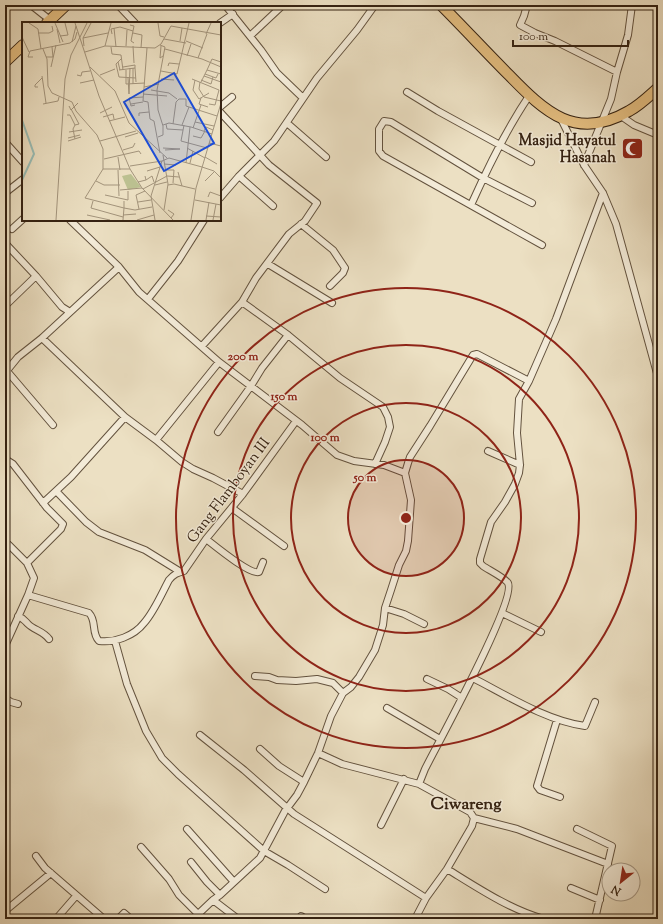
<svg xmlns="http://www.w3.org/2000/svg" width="663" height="924" font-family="'Sorts Mill Goudy',serif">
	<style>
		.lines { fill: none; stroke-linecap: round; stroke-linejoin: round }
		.minor-casing { stroke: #63523e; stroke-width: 8 }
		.trunk-casing { stroke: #352212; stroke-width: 12 }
		.minor { stroke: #f3ebd8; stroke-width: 6 }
		.trunk { stroke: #e6c082; stroke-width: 10 }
		.ring { fill: none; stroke: #8f2418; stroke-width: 2 }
		.labels { text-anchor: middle; stroke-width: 3; stroke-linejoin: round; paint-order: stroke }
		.poi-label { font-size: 15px; font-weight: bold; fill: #352212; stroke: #f3ebd8; text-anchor: end }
		.street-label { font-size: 15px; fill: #352212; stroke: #f3ebd8 }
		.quarter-label { font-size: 17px; font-weight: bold; fill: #352212; stroke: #f3ebd8 }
		.inset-river { fill: none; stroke: #99bdb6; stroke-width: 2 }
		.inset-road { fill: none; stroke: #a3947c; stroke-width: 1 }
		.view { fill: #1d4ed8; fill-opacity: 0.15; stroke: #1d4ed8; stroke-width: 2 }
		.inset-edge { fill: none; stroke: #352212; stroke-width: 2 }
		.centre { fill: #8f2418; stroke: #f3ebd8; stroke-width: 2 }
		.ring-label { font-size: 12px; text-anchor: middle; font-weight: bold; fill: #8f2418; stroke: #f3ebd8; stroke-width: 3; stroke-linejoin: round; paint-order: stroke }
	</style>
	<rect width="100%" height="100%" fill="#ece0c3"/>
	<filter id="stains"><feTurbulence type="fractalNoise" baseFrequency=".005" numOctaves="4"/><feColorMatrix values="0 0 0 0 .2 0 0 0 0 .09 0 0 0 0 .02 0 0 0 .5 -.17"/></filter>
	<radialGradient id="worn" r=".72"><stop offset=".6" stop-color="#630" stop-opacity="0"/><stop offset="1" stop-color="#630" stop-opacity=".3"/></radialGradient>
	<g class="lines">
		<defs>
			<path id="minor" d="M31,5L50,20
				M118,5L135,23
				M225,5L261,50L277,73L303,98
				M527,5L524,16L520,25L535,33L555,41L617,72
				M220,23L233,14
				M250,36L283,5
				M407,92L438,111L531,162
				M220,107L232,97
				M621,116L634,125L658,135
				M561,119L584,165L603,193L616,224L658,377
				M287,123L326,157
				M5,142L23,162
				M584,165L611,99L617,72L628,35L632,5
				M239,176L273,206
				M5,193L23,179
				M220,198L239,176L274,141L317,78L357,30L375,5
				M532,203L483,178L391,122L384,121L379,129V151L383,156L542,245
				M471,205C488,167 506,130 529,96
				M70,220L119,267L139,292L219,362L302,425L337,455L354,461L384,465L405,473
				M301,224L333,250L345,268L343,273L330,286
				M12,229L23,219
				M5,243L36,276L62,307L70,312
				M268,264L332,303
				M148,299L178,261L204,220
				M242,302L288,335L340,378L383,407L388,417L390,427L385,442L375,464
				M5,306L36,276
				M42,338L125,417
				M202,346L242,302L256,278L289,234L305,221L317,203L269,165L220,112
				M7,371L53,425
				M5,373L18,357L42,338L119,267
				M218,432L251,386L262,368L288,335
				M156,440L182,462L193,469L213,478L243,494
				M488,451L520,465
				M5,459L13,464L47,508L63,524L61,529L27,563L34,578L28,595L89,613C97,621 91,633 99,641C115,643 134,636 144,623C154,612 162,593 169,580C174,574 177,573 184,571L206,539L243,494L296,421
				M56,491L86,522L99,532L145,550L179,571
				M43,503L71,477L125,417L156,440L219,362
				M232,508L284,546
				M206,539C215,546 250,575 259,572L263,562
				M9,545L27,563
				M385,608L404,614L424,624
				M502,613L541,632
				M18,616C23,618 24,620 28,624C34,630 43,631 49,639
				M115,641L127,684L146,731L162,758L178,774L264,851L288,865L325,889
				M5,646L28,595
				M255,676L269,677L277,680L296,681L317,679L333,683L343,693
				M473,678C506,695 547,721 585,726L595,702
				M427,679L448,689L462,698
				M5,698L11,702L18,704
				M387,708L440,739
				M557,720L537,786L540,790L560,797
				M200,735L244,770L294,814L426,898
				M260,749L279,766L304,782
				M318,753L342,764L419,784
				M474,818L517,829L608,864
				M381,825L404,779
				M187,829L234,882
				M577,829L612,846L595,919
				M141,847L169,879L179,895L198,914
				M36,856L45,868L104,919
				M191,862L207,882L220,895
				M447,869C478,888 509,909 544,919
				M571,888L600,900
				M213,900L238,919
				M5,911L51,873
				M56,919L76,896
				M118,919L124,913L131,919
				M193,919L213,900L220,895L260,858L285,811L297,795L304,782L318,753L331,716L343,693L351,687L359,677L375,650L383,625L385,608L391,590L399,565L406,551L408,541L411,500L405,473L408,463L410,457L430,426L473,355L477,354L529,381
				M298,919L301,916L306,919
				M415,919L426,898L447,869L472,826L474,818L470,812L419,784L425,769C437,745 517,600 508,583C505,578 489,570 483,566L480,563V559L491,522L505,502L515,484L519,473L520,465L517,433L519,399L529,381L556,319L603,193"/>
			<path id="trunk" d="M441,5C464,28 486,52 509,75C545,112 576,142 629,111C640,105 649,96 658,88
				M47,23L66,5
				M5,62L23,45"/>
		</defs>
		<use href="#minor" class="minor-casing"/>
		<use href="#trunk" class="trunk-casing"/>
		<use href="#minor" class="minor"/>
		<use href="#trunk" class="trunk"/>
	</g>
	<circle cx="406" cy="518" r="58" fill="#8f2418" fill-opacity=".12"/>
	<g class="ring">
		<circle cx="406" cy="518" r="58"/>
		<circle cx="406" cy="518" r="115"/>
		<circle cx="406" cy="518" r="173"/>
		<circle cx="406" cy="518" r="230"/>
	</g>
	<defs>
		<symbol id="mosque-square" viewBox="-11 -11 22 22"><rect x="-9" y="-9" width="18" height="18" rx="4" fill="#8f2418" stroke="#f3ebd8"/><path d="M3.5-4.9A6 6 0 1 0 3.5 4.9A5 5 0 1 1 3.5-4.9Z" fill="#fff"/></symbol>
	</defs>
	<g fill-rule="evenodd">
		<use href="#mosque-square" x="620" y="136" width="25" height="25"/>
	</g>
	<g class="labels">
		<g class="poi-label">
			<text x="616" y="145">Masjid Hayatul<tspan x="616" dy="17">Hasanah</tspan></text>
		</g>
		<g class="street-label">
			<text transform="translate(228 490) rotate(-53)" y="5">Gang Flamboyan III</text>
		</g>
		<g class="quarter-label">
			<text x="466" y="809">Ciwareng</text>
		</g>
	</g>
	<g transform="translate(22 22)">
		<rect width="199" height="199" fill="#ece0c3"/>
		<path d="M109,152L119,165L106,168L100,154Z" fill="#bcc191"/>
		<path class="inset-river" d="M0,98L12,132L0,158"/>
		<path class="inset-road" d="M7,1L16,7L19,27M33,1L41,20M53,1L77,74L108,147L120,166L151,198M136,1L138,14L142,15M108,3L112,4L109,19L112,21M92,6L94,25M35,7L38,21M16,11H27L31,9L30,4M111,11L120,13L119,26M90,12L89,7L98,5L111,9M184,12L189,1M38,14L46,13L43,1M0,15L7,30M61,16L86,11M142,17L164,21M158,19L160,6M164,19L181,26M50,20L54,4M62,24L61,16L69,1M83,24L89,1M104,24L105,8M111,24L112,41M139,24L138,36L141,34M89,25L90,32L99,33M125,26L121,79L126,80L128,97L132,99L138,131M21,27L25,37L26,64L30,71L50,80L54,89L75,113L81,127V147L63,176L102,186V179M143,27L180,37L199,45M63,30L83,24L133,26L139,22L149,4L199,13M99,33L101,48M165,34L169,22M11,35H6L8,29L48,21L53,17L55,10M24,35H31L30,25M176,36L185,12M96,40L94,42L97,55L114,56M146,44L147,41L157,42M29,45L34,23M68,45L93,69L107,101L145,136M101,45L113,43V46M111,46V62M113,46L114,60M97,48L113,46M98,48L96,40L99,37M104,48V62L123,61M185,48L190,37L199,40M139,49L155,52L167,1M183,52L194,56L196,52M55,53L59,54L60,50L68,49M78,53L93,47M20,54L24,81M182,54L199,60M106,56L107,72L108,46M139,57L152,58M170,57L197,68L193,83L187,82M173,58L171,68L177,77L187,71M179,58L189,62L191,55M178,60L177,67L182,75L199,79M179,60L185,48L199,52M58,61L72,58M16,65H13V63L20,56M122,65L137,62M129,68L147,71L155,77M121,72L145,74M179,76L177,82L186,85M21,82L36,79L37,75M109,82L121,80M113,83L109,84L107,76L121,75M47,84L49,88L56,81M167,85L195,94M49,87L57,102L53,103L51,107L53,117M78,91L90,85M45,93H48L53,103M117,94V91L127,90M81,95L91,92L92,97M87,99L103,95M173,100L192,104M144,102L145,107L161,108M151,102L154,80L157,77H164V84L167,85L160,103M141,103L147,101L169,105L190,112M162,103L159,119L185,126M171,106L179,83M182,109L184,105L191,108M47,110L60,108M171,114L179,116L183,109M103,115L116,111M136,115L141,113V104L136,88L135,68L143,25L138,23M46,116L58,113M46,119L59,115M78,119L114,109M187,121L199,124M141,126L158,127L143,128M165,126L183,136M101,128L111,125L113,121M141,133L146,162L142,188M96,135L98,148M183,135L195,142M82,137L117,129L119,132M164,141L168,105M168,141L171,129M142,142L154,143M108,144L140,139M180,145L192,149L199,156M81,147H108M96,148L97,174M144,148H152L151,161M125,149L138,145M156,150L160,164M124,158L130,154L132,160M74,159L82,163H98M183,159L192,150M116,160L124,158L123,154M133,163L145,160M146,163L152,162L173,167M121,167L145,154L157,155M98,168L120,166M83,173L106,178V169M186,175L188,170L199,174M173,178L199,183M71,179L69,186L101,195M116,180L129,178M117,187L114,173L123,169M146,188L152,192L149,196M65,193L88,198M101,193L114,192M184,194L199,195M34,198L43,57L49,33L65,1M101,198L102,186L113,188L130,185M115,198L132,193M133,198L129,174L140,139L147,136L180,145M169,198L174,166L199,81M184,198L187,180M191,198L194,182"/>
		<path class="view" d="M152,51L192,121L142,149L102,80Z"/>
		<rect width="199" height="199" class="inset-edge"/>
	</g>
	<circle cx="406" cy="518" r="6" class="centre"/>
	<g class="ring-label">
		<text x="243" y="360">200 m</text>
		<text x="284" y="400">150 m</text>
		<text x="325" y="441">100 m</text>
		<text x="365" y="481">50 m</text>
	</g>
	<rect width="663" height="924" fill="none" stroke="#ece0c3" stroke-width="20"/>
	<rect x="6" y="6" width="651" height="912" fill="none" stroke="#352212" stroke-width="2"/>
	<rect x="10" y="10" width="643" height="904" fill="none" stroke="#352212"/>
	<g transform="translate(621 882) rotate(210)"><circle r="19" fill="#f3ebd8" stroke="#a79b89"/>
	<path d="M0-3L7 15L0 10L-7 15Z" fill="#8f2418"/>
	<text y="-6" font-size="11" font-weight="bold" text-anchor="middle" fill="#352212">N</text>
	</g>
	<path d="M513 40v6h115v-6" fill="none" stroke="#352212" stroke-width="2"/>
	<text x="519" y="40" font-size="12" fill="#352212" stroke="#f3ebd8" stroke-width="3" paint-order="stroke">100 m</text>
	<rect width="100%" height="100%" filter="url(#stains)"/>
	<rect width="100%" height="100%" fill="url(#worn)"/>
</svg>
